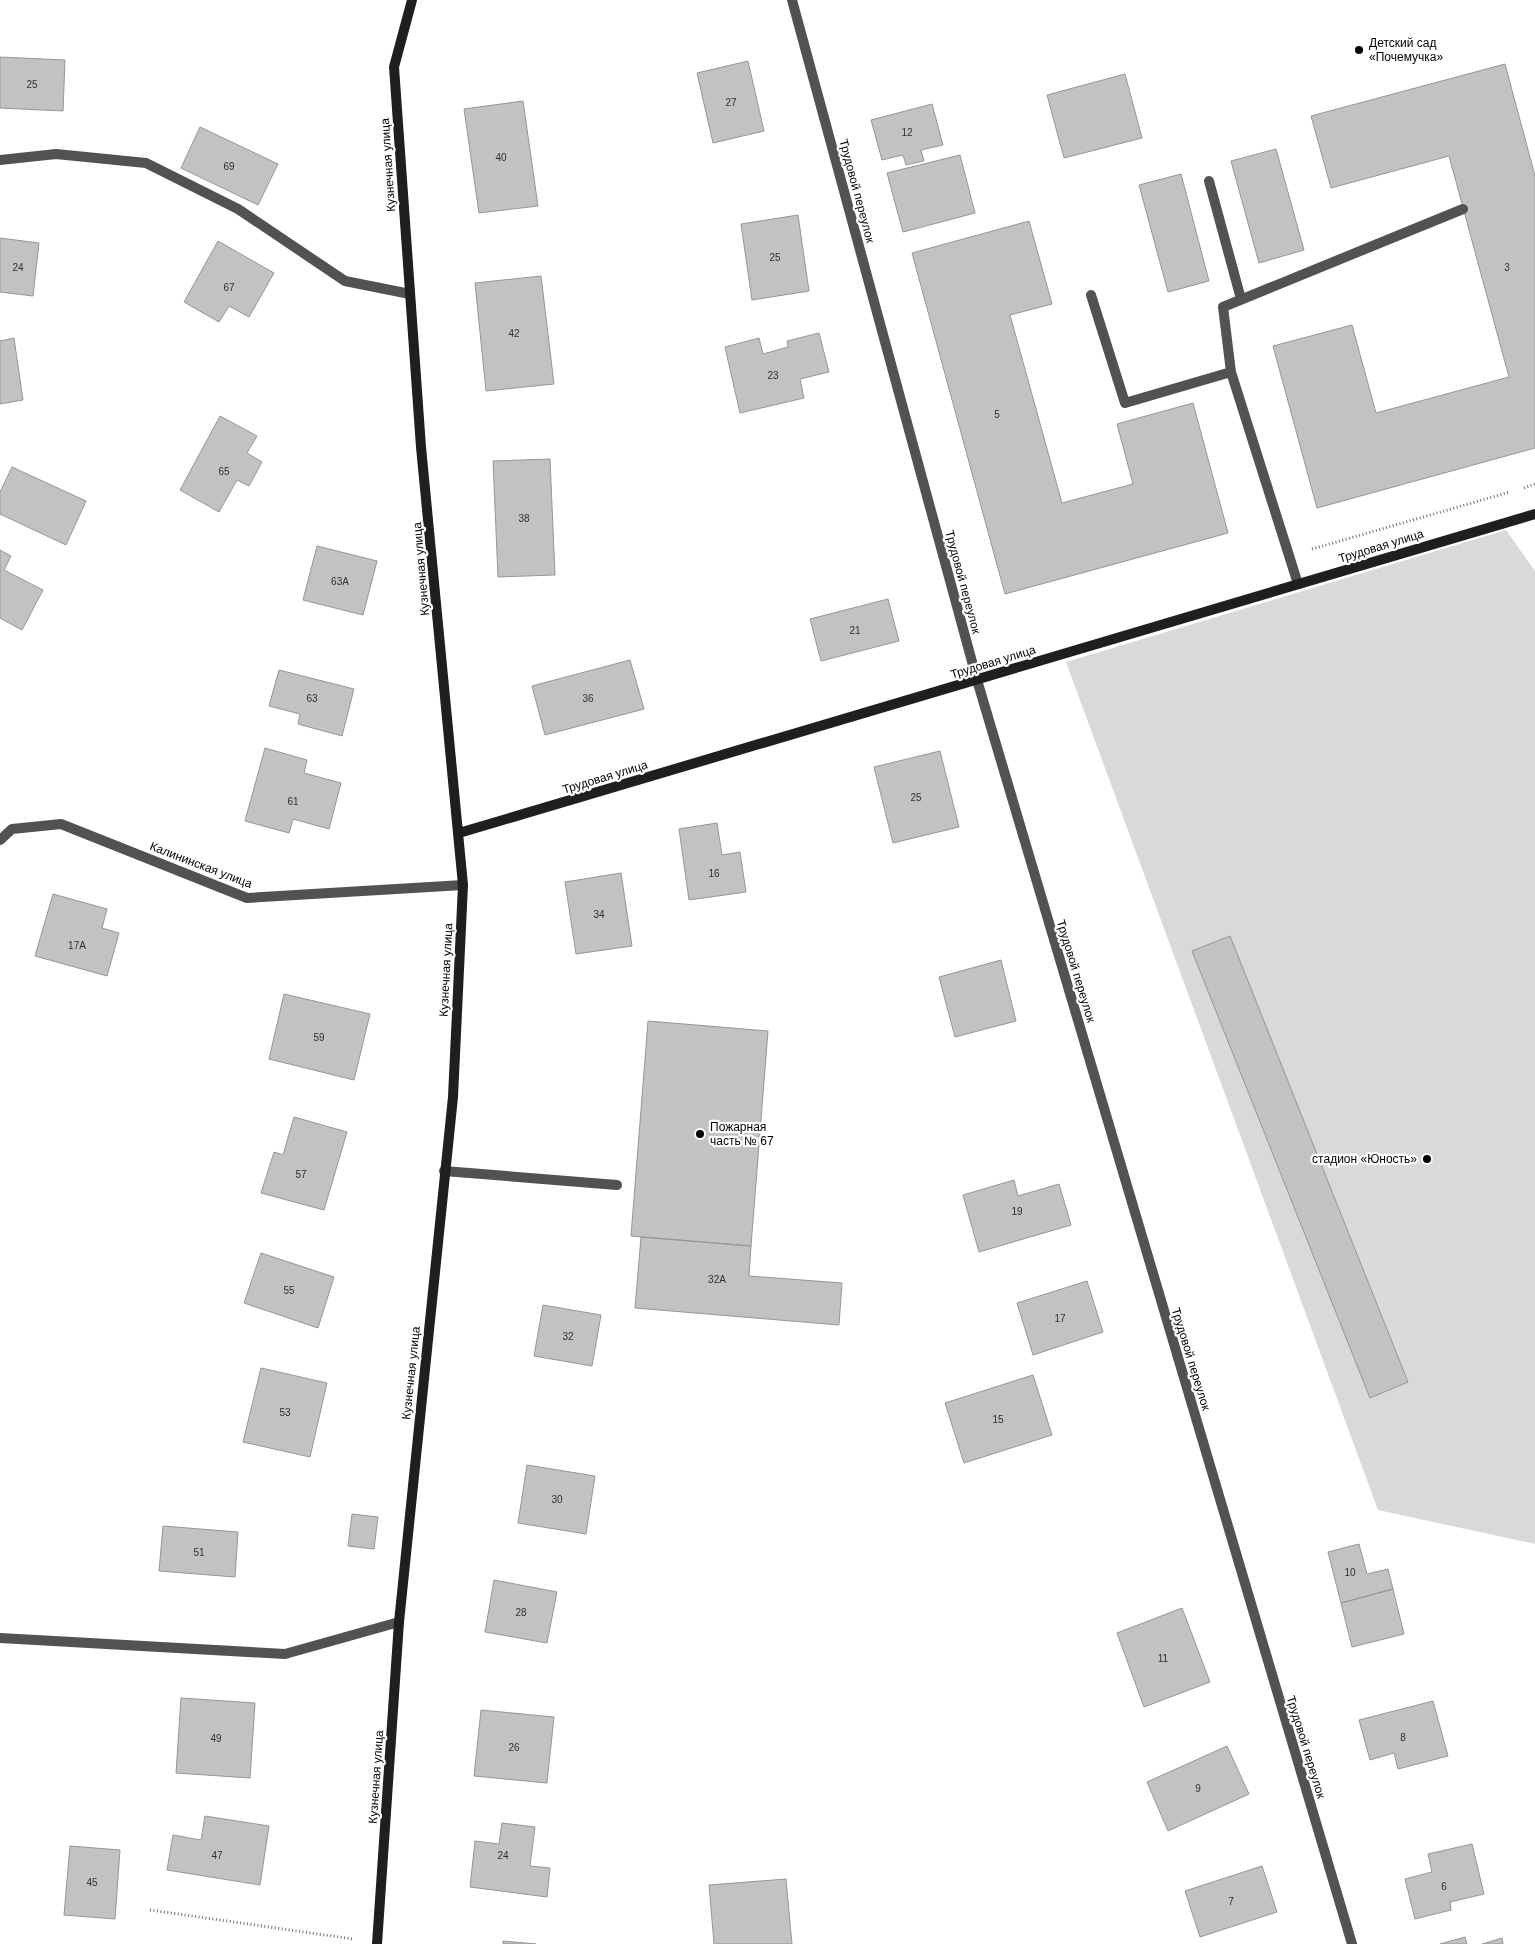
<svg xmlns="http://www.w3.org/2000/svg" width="1535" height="1944" font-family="Helvetica,sans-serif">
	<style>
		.green { fill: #d9d9d9 }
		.building { fill: #c2c2c2; stroke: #969696 }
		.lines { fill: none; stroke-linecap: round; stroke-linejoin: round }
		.path { stroke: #747474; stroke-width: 3; stroke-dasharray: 1 2.5; stroke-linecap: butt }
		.lane { stroke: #525252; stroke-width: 10 }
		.street { stroke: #525252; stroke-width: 10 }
		.secondary { stroke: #1f1f1f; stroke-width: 10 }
		.poi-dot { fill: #000; stroke: #fff; stroke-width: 2 }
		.labels { text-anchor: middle; stroke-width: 4.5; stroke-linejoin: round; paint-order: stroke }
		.number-label { font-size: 10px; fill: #303030 }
		.poi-label { font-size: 12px; fill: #000; stroke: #fff; text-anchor: start }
		.street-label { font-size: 12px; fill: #000; stroke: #fff }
	</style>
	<rect width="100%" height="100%" fill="#fff"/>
	<path class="green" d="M1506,530L1535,571V1544L1378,1510L1066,662Z"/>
	<path class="building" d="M0,57L65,60L63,111L0,108Z
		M748,61L764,131L713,143L697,73Z
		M1505,64L1535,176V448L1317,508L1273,346L1352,325L1376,413L1509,377L1449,156L1331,188L1311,116Z
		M1125,74L1142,138L1064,158L1047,95Z
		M523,101L538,206L479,213L464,109Z
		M932,104L943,145L921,150L924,161L906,165L903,155L882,160L871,120Z
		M200,127L278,164L258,205L181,168Z
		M1276,149L1304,250L1259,263L1231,161Z
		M960,155L975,213L903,232L887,173Z
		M1181,174L1209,281L1168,292L1139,185Z
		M798,215L809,291L752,300L741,224Z
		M1029,221L1052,304L1010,315L1062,503L1133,484L1117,424L1193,403L1228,533L1005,594L912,253Z
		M0,238L39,243L33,296L0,292Z
		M218,241L274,273L249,317L229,306L219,322L184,302Z
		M541,276L554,384L486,391L475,283Z
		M819,333L829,372L800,379L804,398L740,413L725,347L759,338L763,354L788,347L787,341Z
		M14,338L23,400L0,404V341Z
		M220,416L257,436L247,453L262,462L249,486L237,480L219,512L180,490Z
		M550,459L555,575L498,577L493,461Z
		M12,467L86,501L66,545L0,514V492Z
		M317,546L377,561L363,615L303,600Z
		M0,550L11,556L4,570L43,590L22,630L0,618Z
		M888,599L899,641L821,661L810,619Z
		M630,660L644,709L545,735L532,686Z
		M279,670L354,689L342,736L298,724L300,714L269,706Z
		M265,748L307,760L304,773L341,783L329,829L293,819L289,833L245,821Z
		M940,751L959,827L893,843L874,767Z
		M717,823L722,855L740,852L746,892L689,900L679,829Z
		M621,873L632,946L576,954L565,882Z
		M53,894L107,909L102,928L119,933L107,976L35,956Z
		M1230,936L1408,1382L1370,1398L1192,951Z
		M1001,960L1016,1021L955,1037L939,977Z
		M284,994L370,1014L354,1080L269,1059Z
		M648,1021L768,1031L751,1246L631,1236Z
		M294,1117L347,1132L324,1210L261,1193L274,1152L283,1155Z
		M1014,1180L1018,1196L1059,1184L1071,1225L979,1252L963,1195Z
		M641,1237L751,1246L749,1276L842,1283L839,1325L635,1308Z
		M261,1253L334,1277L318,1328L244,1303Z
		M1087,1281L1103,1332L1033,1355L1017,1303Z
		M543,1305L601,1315L592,1366L534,1356Z
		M261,1368L327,1383L310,1457L243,1442Z
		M1033,1375L1052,1435L964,1463L945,1403Z
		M527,1465L595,1476L586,1534L518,1523Z
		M352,1514L378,1517L374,1549L348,1546Z
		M163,1526L238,1532L235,1577L159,1571Z
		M1359,1544L1367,1574L1388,1569L1393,1589L1341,1603L1328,1552Z
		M494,1580L557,1592L547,1643L485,1632Z
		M1393,1589L1404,1634L1352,1647L1341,1603Z
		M1182,1608L1210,1682L1144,1707L1117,1633Z
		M181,1698L255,1703L250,1778L176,1773Z
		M1433,1701L1448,1756L1398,1769L1394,1753L1370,1760L1359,1720Z
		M481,1710L554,1717L547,1783L474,1776Z
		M1227,1746L1249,1794L1168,1831L1147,1782Z
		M205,1816L269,1826L260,1885L167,1870L173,1835L201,1840Z
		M502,1823L535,1827L530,1866L550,1868L547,1897L470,1887L475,1841L499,1844Z
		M1472,1844L1484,1894L1450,1902L1451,1910L1415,1919L1405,1879L1432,1872L1428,1854Z
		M70,1846L120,1850L115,1919L64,1915Z
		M1262,1866L1277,1912L1200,1937L1185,1891Z
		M786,1879L792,1944H714L709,1885Z
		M1465,1937L1467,1944H1440Z
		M1502,1938L1503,1944H1482Z
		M503,1941L536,1944H503Z"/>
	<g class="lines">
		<path class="path" d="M1524,488L1535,484
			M1312,549L1510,492
			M150,1910L353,1939"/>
		<path class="lane" d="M1209,181L1241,299
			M1091,295L1125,403L1231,372
			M1298,584L1231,372L1223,307L1463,209
			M444,1171L617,1185"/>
		<path class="street" d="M792,0L977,680L1352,1944
			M0,160L56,154L146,163L238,209L345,281L410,294
			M0,840L12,829L61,824L247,898L463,885
			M0,1638L285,1654L399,1622"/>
		<path class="secondary" d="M459,833L1535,514
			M377,1944L399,1622L453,1097L463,885L421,447L394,67L412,0"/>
	</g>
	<g class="poi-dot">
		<circle cx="1359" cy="50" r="5"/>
		<circle cx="700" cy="1134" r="5"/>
		<circle cx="1427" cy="1159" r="5"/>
	</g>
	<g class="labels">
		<g class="number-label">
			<text x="32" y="88">25</text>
			<text x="731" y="106">27</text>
			<text x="907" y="136">12</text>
			<text x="501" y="161">40</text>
			<text x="229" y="170">69</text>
			<text x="775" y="261">25</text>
			<text x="18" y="271">24</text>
			<text x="1507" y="271">3</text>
			<text x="229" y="291">67</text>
			<text x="514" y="337">42</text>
			<text x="773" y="379">23</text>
			<text x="997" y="418">5</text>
			<text x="224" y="475">65</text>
			<text x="524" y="522">38</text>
			<text x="340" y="585">63А</text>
			<text x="855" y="634">21</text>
			<text x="312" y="702">63</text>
			<text x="588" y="702">36</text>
			<text x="916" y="801">25</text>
			<text x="293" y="805">61</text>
			<text x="714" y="877">16</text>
			<text x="599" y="918">34</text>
			<text x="77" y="949">17А</text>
			<text x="319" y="1041">59</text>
			<text x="301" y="1178">57</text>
			<text x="1017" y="1215">19</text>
			<text x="717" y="1283">32А</text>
			<text x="289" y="1294">55</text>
			<text x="1060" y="1322">17</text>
			<text x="568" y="1340">32</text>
			<text x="285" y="1416">53</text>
			<text x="998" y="1423">15</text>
			<text x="557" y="1503">30</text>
			<text x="199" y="1556">51</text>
			<text x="1350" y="1576">10</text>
			<text x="521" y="1616">28</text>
			<text x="1163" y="1662">11</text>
			<text x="1403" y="1741">8</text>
			<text x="216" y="1742">49</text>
			<text x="514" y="1751">26</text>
			<text x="1198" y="1792">9</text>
			<text x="217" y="1859">47</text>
			<text x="503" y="1859">24</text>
			<text x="92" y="1886">45</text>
			<text x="1444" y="1890">6</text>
			<text x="1231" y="1905">7</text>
		</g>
		<g class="poi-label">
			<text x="1369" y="47">Детский сад<tspan x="1369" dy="14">«Почемучка»</tspan></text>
			<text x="710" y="1131">Пожарная<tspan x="710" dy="14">часть № 67</tspan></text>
			<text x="1417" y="1163" text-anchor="end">стадион «Юность»</text>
		</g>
		<g class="street-label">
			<text transform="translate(388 165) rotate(-94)" y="4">Кузнечная улица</text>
			<text transform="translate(857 191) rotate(75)" y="4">Трудовой переулок</text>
			<text transform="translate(1381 546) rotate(-17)" y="4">Трудовая улица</text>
			<text transform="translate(421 569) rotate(-95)" y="4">Кузнечная улица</text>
			<text transform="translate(963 582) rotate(75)" y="4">Трудовой переулок</text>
			<text transform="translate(993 662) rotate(-17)" y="4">Трудовая улица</text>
			<text transform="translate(605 777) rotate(-17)" y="4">Трудовая улица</text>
			<text transform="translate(201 865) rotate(21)" y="4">Калининская улица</text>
			<text transform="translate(446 970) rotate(-87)" y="4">Кузнечная улица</text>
			<text transform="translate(1076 971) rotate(73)" y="4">Трудовой переулок</text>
			<text transform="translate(1191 1359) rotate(73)" y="4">Трудовой переулок</text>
			<text transform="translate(411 1373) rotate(-84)" y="4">Кузнечная улица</text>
			<text transform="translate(1306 1747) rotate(73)" y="4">Трудовой переулок</text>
			<text transform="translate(376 1777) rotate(-86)" y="4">Кузнечная улица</text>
		</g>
	</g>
</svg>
